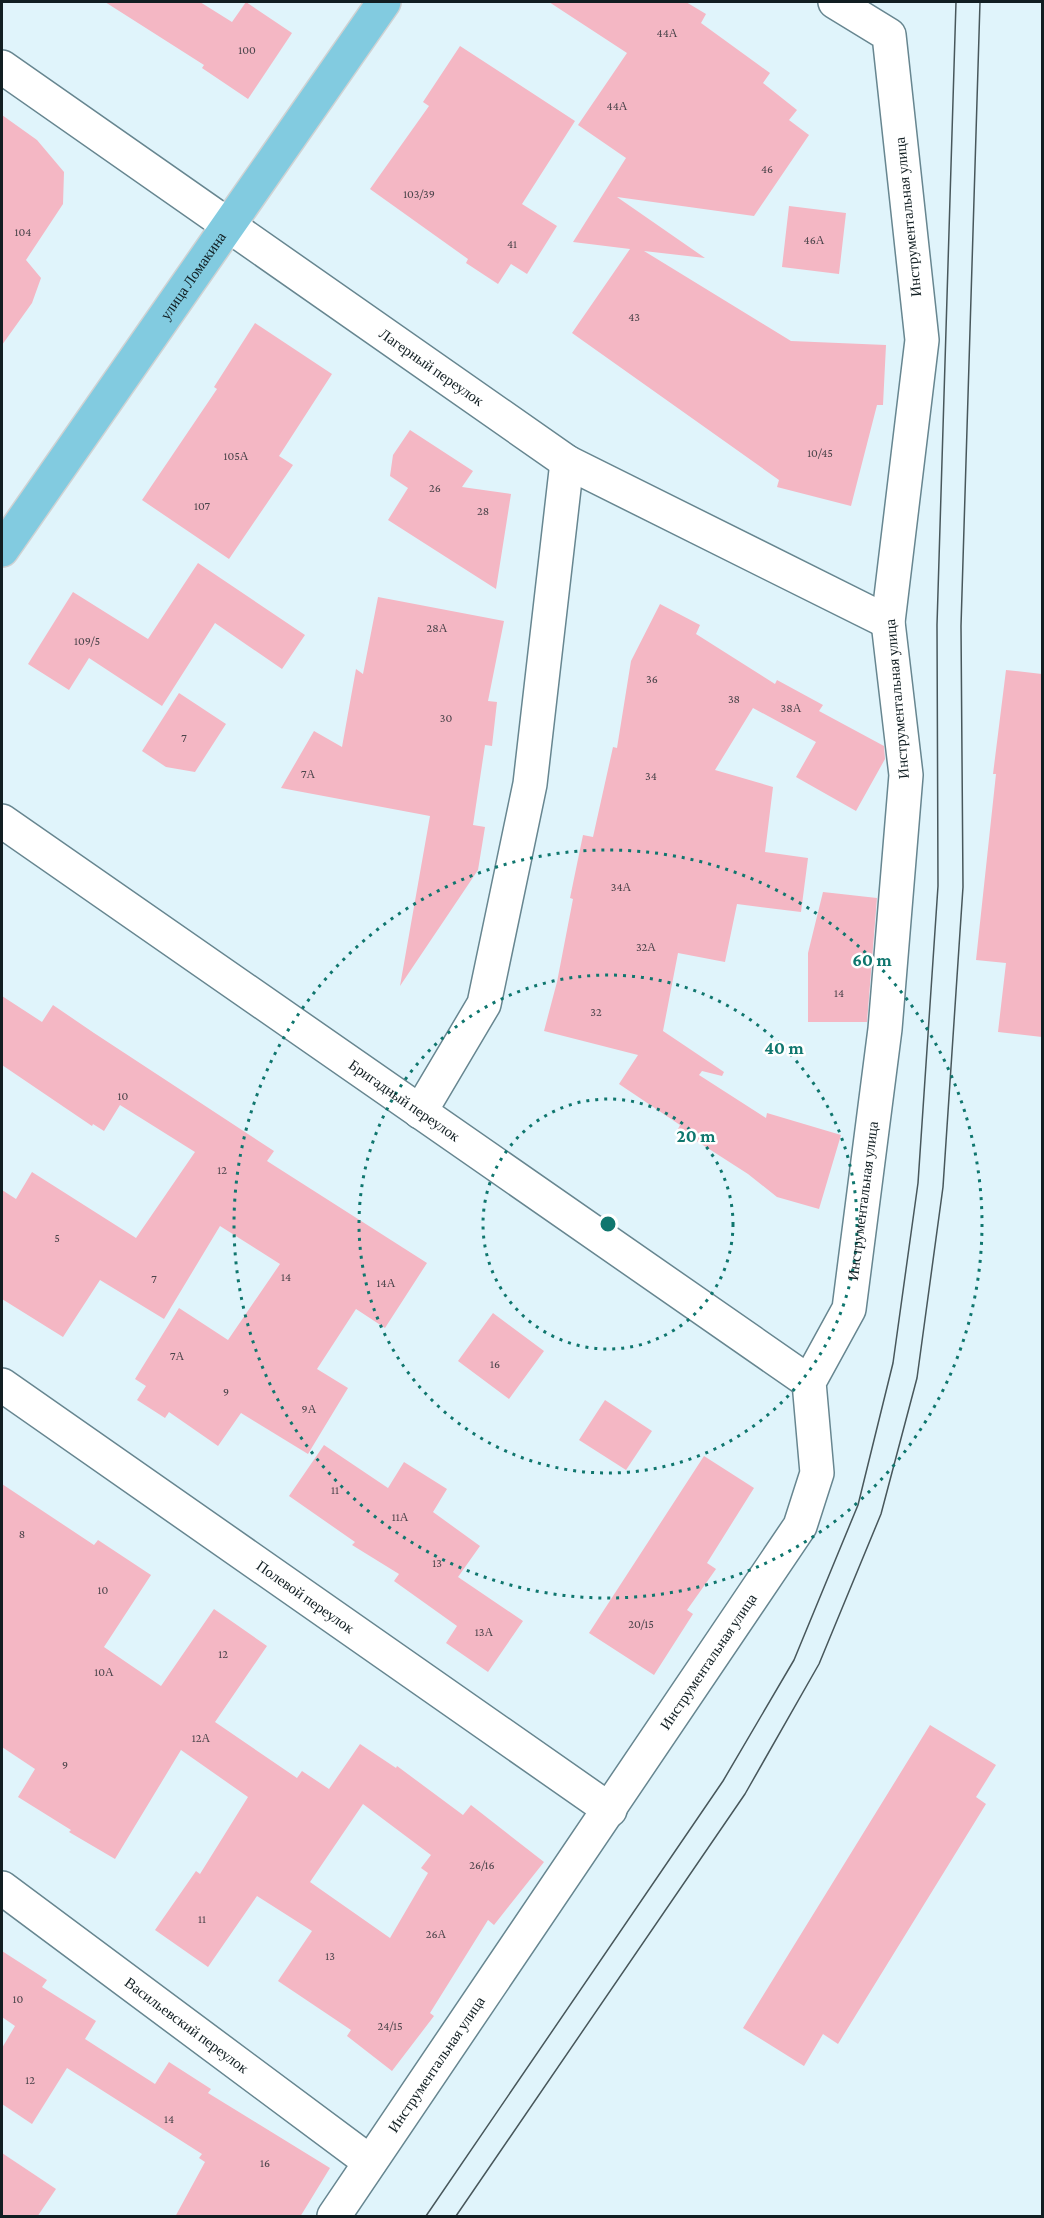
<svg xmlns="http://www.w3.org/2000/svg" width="1044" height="2218" font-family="'Crimson Pro',serif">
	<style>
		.building { fill: #f4b7c4; fill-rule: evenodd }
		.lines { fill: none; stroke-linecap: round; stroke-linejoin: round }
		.minor-casing { stroke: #678690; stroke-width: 36 }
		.major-casing { stroke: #cfd2d3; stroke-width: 36 }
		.minor { stroke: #fff; stroke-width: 33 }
		.major { stroke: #82cbe0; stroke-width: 33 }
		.tram { stroke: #48575b; stroke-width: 1.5 }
		.ring { fill: none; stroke: #0f766e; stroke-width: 3; stroke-dasharray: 3 6 }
		.labels { text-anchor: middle; stroke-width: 5; stroke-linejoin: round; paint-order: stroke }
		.number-label { font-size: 12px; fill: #4a444a }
		.street-label { font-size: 15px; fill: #111e22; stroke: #fff }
		.centre { fill: #0f766e; stroke: #fff; stroke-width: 3 }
		.ring-label { font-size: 18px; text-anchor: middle; font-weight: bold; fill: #0f766e; stroke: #fff; stroke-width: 5; stroke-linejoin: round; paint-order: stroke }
	</style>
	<rect width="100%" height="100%" fill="#e0f4fb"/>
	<path class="building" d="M105,2H200L232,22L246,2L292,33L248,99L202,68L204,65Z
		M549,2H686L706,14L701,23L770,73L763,83L797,110L789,120L809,135L754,216L617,197L705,258L644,251L791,341L886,345L883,405H877L851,506L777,487L779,480L572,333L630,249L573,242L626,158L578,125L627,53Z
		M460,46L575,121L522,204L557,226L527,274L511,264L498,284L466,263L468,259L370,189L429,106L423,102Z
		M2,115L37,140L64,172L63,204L26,260L41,278L32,303L2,345Z
		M789,206L846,213L839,274L782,267Z
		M255,323L332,374L279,456L293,465L229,559L142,500L217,389L214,387Z
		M410,430L473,471L462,487L511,494L496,589L388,520L408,488L390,476L393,455Z
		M198,563L305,635L282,669L215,623L162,706L89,658L69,690L28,664L73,592L148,639Z
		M378,597L504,621L488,701L497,702L492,746L485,745L473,825L485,827L478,870L400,986L430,816L281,788L314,731L342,747L356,669L363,674Z
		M660,604L700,625L696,634L775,684L777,680L823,705L819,711L884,746L885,759L856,811L796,777L816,742L753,708L715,770L773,787L765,852L808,858L801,912L737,904L725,962L678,953L663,1031L724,1072L722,1076L702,1071L699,1075L766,1118L767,1113L841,1135L819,1209L777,1197L748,1174L678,1129L680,1125L619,1084L638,1055L544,1031L557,982L573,899L570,898L583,835L593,837L613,747L617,748L631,661Z
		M1006,670L1042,674V1037L998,1032L1006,963L976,960L996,774H993Z
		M179,693L226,724L195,772L166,767L142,751Z
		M823,892L877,898L867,1022H808V953Z
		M2,996L42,1022L53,1005L94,1033L274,1151L267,1161L427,1263L385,1328L356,1309L317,1369L348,1388L308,1454L241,1413L218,1446L169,1412L165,1418L137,1400L146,1386L135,1379L179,1308L228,1340L280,1264L220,1226L164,1319L100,1280L63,1337L2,1299V1190L16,1199L32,1172L136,1238L195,1152L120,1105L104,1131L93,1124L92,1126L2,1065Z
		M493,1313L544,1351L509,1399L458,1361Z
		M605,1400L652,1431L626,1470L579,1440Z
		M324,1445L388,1488L404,1462L447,1489L433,1512L480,1546L458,1577L523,1621L488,1672L446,1643L457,1626L394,1581L399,1574L352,1545L355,1542L289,1496Z
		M704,1456L754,1488L707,1563L716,1569L687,1610L693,1614L654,1675L589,1633Z
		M2,1484L94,1545L98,1540L151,1575L104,1647L161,1686L214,1609L267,1646L215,1722L297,1778L302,1771L329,1789L360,1744L396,1768L397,1766L463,1815L471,1805L544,1862L494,1925L488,1920L430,2013L434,2016L392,2071L347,2036L351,2030L278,1981L312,1931L257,1896L208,1967L155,1930L196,1871L200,1874L248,1797L181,1750L115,1859L69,1832L71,1830L18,1797L35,1769L2,1747ZM363,1804L431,1855L421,1868L428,1873L390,1938L310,1882Z
		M930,1725L996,1765L976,1797L986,1804L838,2044L823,2034L804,2066L743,2028Z
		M2,1951L47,1980L42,1987L96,2021L85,2039L155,2084L169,2062L211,2089L208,2093L330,2168L300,2217H175L205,2162L199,2158L202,2154L67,2068L32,2124L2,2104V2048L15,2026L2,2017Z
		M2,2153L56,2189L37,2217H2Z"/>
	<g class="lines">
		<defs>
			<g id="minor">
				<path id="s1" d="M2,67L567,462L888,622"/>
				<path id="s2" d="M2,821L809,1382"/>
				<path d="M420,1112L484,1004L530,784L567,462"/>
				<path id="s3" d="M2,1385L610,1810"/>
				<path id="s4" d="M2,1888L370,2162"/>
				<path id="s5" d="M334,2216L800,1526L817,1473L809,1382L849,1309L885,1029L906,775L888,622L922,340L889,35L835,2"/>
			</g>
			<g id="major">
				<path id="s6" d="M2,550L384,2"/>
			</g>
		</defs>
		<use href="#minor" class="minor-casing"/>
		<use href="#major" class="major-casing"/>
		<use href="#minor" class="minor"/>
		<use href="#major" class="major"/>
		<path class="tram" d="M426,2216L723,1781L794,1660L858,1505L893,1363L918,1183L938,886L937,625L956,2
			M456,2216L745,1794L819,1664L881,1514L917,1378L943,1187L963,887L961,626L980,2"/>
	</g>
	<g class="ring">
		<circle cx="608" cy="1224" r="125"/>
		<circle cx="608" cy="1224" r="249"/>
		<circle cx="608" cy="1224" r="374"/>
	</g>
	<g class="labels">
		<g class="number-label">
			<text x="667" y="37">44А</text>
			<text x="247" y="54">100</text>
			<text x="617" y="110">44А</text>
			<text x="767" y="173">46</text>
			<text x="419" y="198">103/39</text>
			<text x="23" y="236">104</text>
			<text x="814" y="244">46А</text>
			<text x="512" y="248">41</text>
			<text x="634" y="321">43</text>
			<text x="820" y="457">10/45</text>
			<text x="236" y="460">105А</text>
			<text x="435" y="492">26</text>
			<text x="202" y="510">107</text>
			<text x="483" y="515">28</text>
			<text x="437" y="632">28А</text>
			<text x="87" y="645">109/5</text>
			<text x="652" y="683">36</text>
			<text x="734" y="703">38</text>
			<text x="791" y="712">38А</text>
			<text x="446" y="722">30</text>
			<text x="184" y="742">7</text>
			<text x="308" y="778">7А</text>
			<text x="651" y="780">34</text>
			<text x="621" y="891">34А</text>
			<text x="646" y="951">32А</text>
			<text x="839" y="997">14</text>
			<text x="596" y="1016">32</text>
			<text x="123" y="1100">10</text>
			<text x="222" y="1174">12</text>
			<text x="57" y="1242">5</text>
			<text x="286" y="1281">14</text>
			<text x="154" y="1283">7</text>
			<text x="386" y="1287">14А</text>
			<text x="177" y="1360">7А</text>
			<text x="495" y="1368">16</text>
			<text x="226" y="1396">9</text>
			<text x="309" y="1413">9А</text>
			<text x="335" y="1494">11</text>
			<text x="400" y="1521">11А</text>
			<text x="22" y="1538">8</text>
			<text x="437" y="1567">13</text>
			<text x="103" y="1594">10</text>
			<text x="641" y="1628">20/15</text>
			<text x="484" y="1636">13А</text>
			<text x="223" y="1658">12</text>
			<text x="104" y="1676">10А</text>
			<text x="201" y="1742">12А</text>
			<text x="65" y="1769">9</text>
			<text x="482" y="1869">26/16</text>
			<text x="202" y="1923">11</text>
			<text x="436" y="1938">26А</text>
			<text x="330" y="1960">13</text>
			<text x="18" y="2003">10</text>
			<text x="390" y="2030">24/15</text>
			<text x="30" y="2084">12</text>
			<text x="169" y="2123">14</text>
			<text x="265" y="2167">16</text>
		</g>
		<g class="street-label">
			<text transform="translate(908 217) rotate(-96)" y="5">Инструментальная улица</text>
			<text dy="5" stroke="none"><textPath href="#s6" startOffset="334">улица Ломакина</textPath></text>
			<text dy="5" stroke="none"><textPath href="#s1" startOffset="524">Лагерный переулок</textPath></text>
			<text transform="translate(897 699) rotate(-95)" y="5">Инструментальная улица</text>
			<text dy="5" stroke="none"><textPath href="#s2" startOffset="490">Бригадный переулок</textPath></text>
			<text dy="5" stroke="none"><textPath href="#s5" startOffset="1172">Инструментальная улица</textPath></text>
			<text dy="5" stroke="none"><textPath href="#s3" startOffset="370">Полевой переулок</textPath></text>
			<text dy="5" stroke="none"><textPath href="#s5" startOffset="669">Инструментальная улица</textPath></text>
			<text dy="5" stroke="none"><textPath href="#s4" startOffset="230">Васильевский переулок</textPath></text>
			<text dy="5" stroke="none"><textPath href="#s5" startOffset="183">Инструментальная улица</textPath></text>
		</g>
	</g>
	<circle cx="608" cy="1224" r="9" class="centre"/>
	<g class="ring-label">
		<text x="872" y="966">60 m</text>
		<text x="784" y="1054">40 m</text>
		<text x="696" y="1142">20 m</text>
	</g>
	<rect width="1044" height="2218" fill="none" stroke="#111e22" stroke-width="6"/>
</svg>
